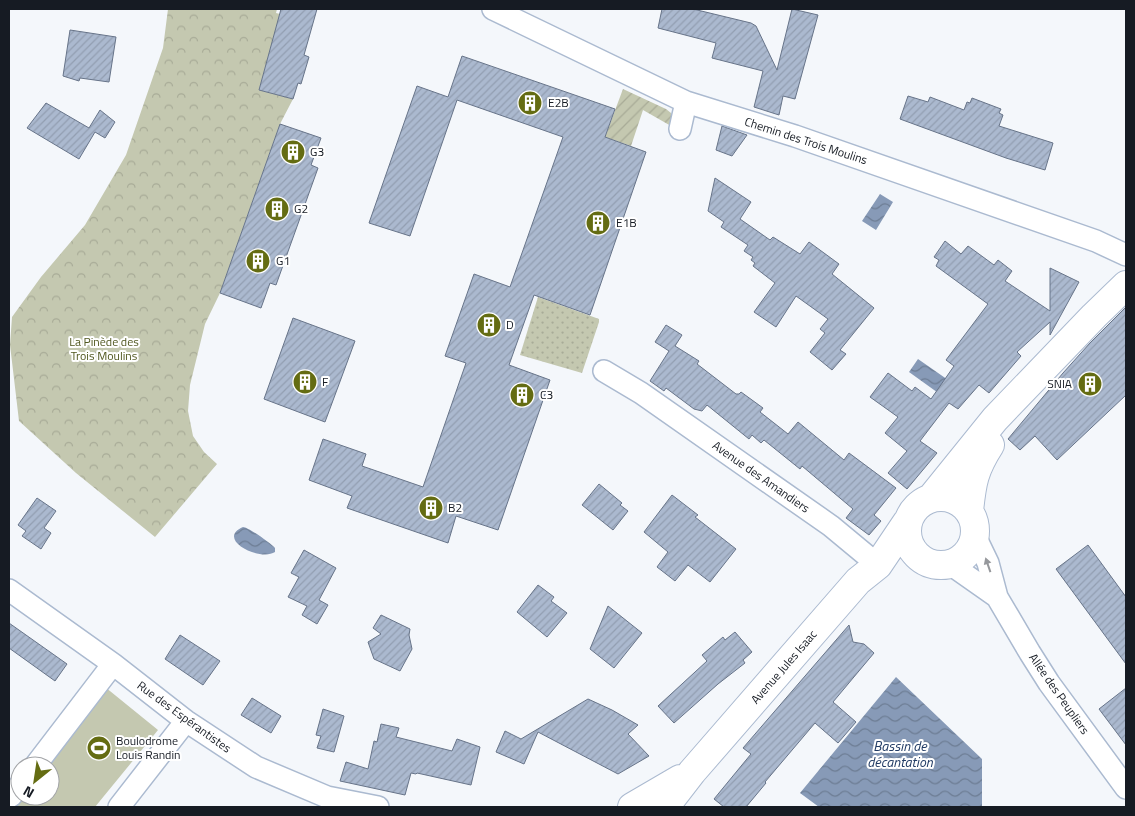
<svg xmlns="http://www.w3.org/2000/svg" width="1135" height="816" font-family="'Titillium Web',sans-serif">
	<style>
		.grass { fill: #c4c8b0 }
		.forest { fill: url(#forest-crowns) }
		.park { fill: url(#park-dots) }
		.garden { fill: url(#garden-furrows) }
		.water { fill: url(#water-waves) }
		.building { fill: url(#building-hatch); stroke: #677489 }
		.lines { fill: none; stroke-linecap: round; stroke-linejoin: round }
		.minor-casing { stroke: #abbad0; stroke-width: 24 }
		.major-casing { stroke: #abbad0; stroke-width: 30 }
		.minor { stroke: #fff; stroke-width: 21 }
		.major { stroke: #fff; stroke-width: 28 }
		.oneway { fill: #96989c }
		.labels { text-anchor: middle; stroke-width: 4; stroke-linejoin: round; paint-order: stroke }
		.poi-label { font-size: 12px; fill: #161b23; stroke: #fff; text-anchor: start }
		.street-label { font-size: 12px; fill: #161b23; stroke: #fff }
		.park-label { font-size: 12px; fill: #50571f; stroke: #fff }
		.water-label { font-size: 14px; font-style: italic; fill: #213b64; stroke: #fff }
	</style>
	<defs>
		<pattern id="forest-crowns" width="20" height="18" patternUnits="userSpaceOnUse" patternTransform="scale(1.25)"><rect width="20" height="18" fill="#c4c8b0"/><path d="M2 6a3 3 0 1 1 6 0M12 15a3 3 0 1 1 6 0" fill="none" stroke="#a8ab97"/></pattern>
		<pattern id="park-dots" width="8" height="8" patternUnits="userSpaceOnUse" patternTransform="scale(1.25)"><rect width="8" height="8" fill="#c4c8b0"/><path d="M2 2h.1M6 6h.1" fill="none" stroke="#a8ab97" stroke-width="1.8" stroke-linecap="round"/></pattern>
		<pattern id="garden-furrows" width="10" height="10" patternUnits="userSpaceOnUse" patternTransform="scale(1.25)"><rect width="10" height="10" fill="#c4c8b0"/><path d="M-1 1l2-2M0 10L10 0M9 11l2-2" fill="none" stroke="#a8ab97"/></pattern>
		<pattern id="water-waves" width="16" height="10" patternUnits="userSpaceOnUse" patternTransform="scale(1.25)"><rect width="16" height="10" fill="#879ab7"/><path d="M0 5q4-4 8 0t8 0" fill="none" stroke="#6d7d94"/></pattern>
		<pattern id="building-hatch" width="6" height="6" patternUnits="userSpaceOnUse" patternTransform="scale(1.25)"><rect width="6" height="6" fill="#abb9cf"/><path d="M-1 1l2-2M0 6l6-6M5 7l2-2" fill="none" stroke="#929eb1"/></pattern>
	</defs>
	<rect width="100%" height="100%" fill="#f4f7fb"/>
	<path class="grass" d="M105,687L158,730L95,807H9V804L20,796H50V766H40Z"/>
	<path class="forest" d="M168,9H277L276,13L280,14L259,90L293,99L280,124L220,293L205,324L190,385L188,411L193,436L204,452L217,464L155,537L76,473L19,421L10,345L12,317L41,277L85,225L126,155L163,48Z"/>
	<path class="park" d="M538,297L599,319V322L582,373L520,355Z"/>
	<path class="garden" d="M623,89L666,109L671,113L674,119L671,126L643,110L631,146L605,137Z"/>
	<path class="water" d="M880,194L893,202L876,230L862,221Z
		M918,359L951,382L941,395L909,372Z
		M243,527C248,527 272,544 275,548V552C260,562 215,539 243,527Z
		M896,677L982,759V807H819L800,793Z"/>
	<path class="building" d="M281,9H317L304,55L309,57L301,84L298,83L293,99L259,90Z
		M662,9H693L751,23L756,26L777,70L792,9L818,15L795,99L783,96L779,115L754,107L763,71L712,58L716,43L658,28Z
		M70,30L116,37L109,82L80,78L79,81L63,76Z
		M462,56L615,109L605,137L646,152L590,315L534,295L509,365L550,380L498,530L456,516L448,543L347,508L352,496L309,480L323,439L366,454L362,466L423,487L466,363L445,356L474,274L510,287L563,137L457,100L410,236L369,223L417,86L448,97Z
		M908,96L928,102L930,97L964,110L967,102L970,103L972,98L1001,109L999,113L1003,115L999,126L1053,143L1045,170L1006,158L900,119Z
		M46,103L89,128L100,110L115,122L105,138L95,132L79,159L27,128Z
		M280,124L321,138L311,165L318,168L276,285L270,283L261,308L220,293Z
		M722,126L747,135L732,156L716,150Z
		M715,178L751,202L740,219L770,240L773,237L800,254L809,242L839,264L832,274L874,308L840,350L846,354L832,370L810,352L825,333L820,329L828,319L796,296L776,327L754,312L775,283L753,266L755,263L751,260L753,257L744,251L748,245L721,227L724,222L708,211Z
		M945,241L961,254L968,246L994,265L998,260L1012,271L1005,281L1050,311V268L1079,282L1050,335V322L1017,352L1021,356L989,393L979,385L958,409L949,403L920,441L937,453L907,489L888,473L907,451L885,433L898,417L870,397L888,373L912,391L915,387L931,399L954,366L946,360L988,304L936,266L939,260L934,257Z
		M1126,307V395L1057,460L1035,436L1020,450L1008,439L1063,373L1090,343Z
		M293,318L355,341L325,422L264,399Z
		M666,325L682,335L675,346L699,361L697,364L736,394H739L741,392L763,408L760,412L788,434L798,422L844,460L849,453L896,488L874,515L881,521L869,535L846,518L853,509L802,466L800,469L764,440L761,443L752,435L749,439L707,405L702,411L694,409L666,388L664,391L650,381L669,351L655,342Z
		M599,484L622,503L620,505L628,511L613,530L582,505Z
		M672,495L698,515L695,517L736,549L710,582L688,565L675,581L657,567L668,552L644,532Z
		M37,498L56,511L44,528L51,533L41,549L22,536L26,531L18,525Z
		M1088,545L1126,597V664L1056,569Z
		M304,550L336,568L319,600L328,605L317,624L302,615L307,606L288,597L299,577L291,573Z
		M538,585L554,597L551,601L567,613L547,637L517,612Z
		M608,606L642,633L614,668L590,649Z
		M381,615L410,629L409,635L412,649L400,671L374,659L368,642L381,634L373,628Z
		M9,623L67,664L55,681L9,648Z
		M849,625L853,642L864,644L874,653L833,702L856,722L838,743L815,723L765,782L766,783L746,807H724L714,799L751,754L743,748Z
		M735,632L752,652L743,660L745,663L718,684L674,723L658,706L707,661L702,655L723,637L725,640Z
		M180,635L220,661L203,685L165,659Z
		M1126,688V745L1099,709Z
		M252,698L281,716L271,733L241,715Z
		M588,699L612,710L638,725L628,734L649,756L618,774L538,732L524,764L496,752L505,731L521,739Z
		M323,709L344,716L334,752L317,748L321,736L316,735Z
		M381,724L399,728L396,737L452,751L457,739L480,747L471,785L417,773L416,774L411,773L405,795L340,781L346,762L368,769L374,741L377,742Z"/>
	<g class="lines">
		<defs>
			<path id="minor" d="M493,9L686,102L795,136L1096,241L1126,255
				M680,129L686,102
				M604,371L641,393L831,526L878,565
				M975,536L988,563L997,597L1030,653L1049,683L1126,788
				M950,564L997,597
				M9,590L113,664L186,721L256,767L327,797L378,807
				M35,766L113,664
				M9,794L11,796L20,785
				M119,807L186,721"/>
			<path id="major" d="M907 531a34 34 0 1 1 68 0a34 34 0 1 1-68 0Z
				M932,497L995,419L1094,316L1126,285
				M969,511C972,482 974,470 990,445
				M632,807L680,779
				M665,807L692,772L858,581L878,565L907,522"/>
		</defs>
		<use href="#minor" class="minor-casing"/>
		<use href="#major" class="major-casing"/>
		<use href="#minor" class="minor"/>
		<use href="#major" class="major"/>
	</g>
	<defs><path id="oneway-solid" d="M-6-.8H1V-3.2L6.5 0L1 3.2V.8H-6Z" transform="scale(1.25)"/></defs>
	<use class="oneway" href="#oneway-solid" transform="translate(988 565) rotate(-109)"/>
	<defs>
		<symbol id="building-disc" viewBox="-11 -11 22 22"><circle r="9.5" fill="#646c12" stroke="#fff"/><path d="M-4-6H4V6H1V3H-1V6H-4ZM-2.5-4.3h1.7v1.8h-1.7ZM.8-4.3h1.7v1.8H.8ZM-2.5-1h1.7V.8h-1.7ZM.8-1h1.7V.8H.8Z" fill="#fff"/></symbol>
		<symbol id="stadium-disc" viewBox="-11 -11 22 22"><circle r="9.5" fill="#646c12" stroke="#fff"/><path d="M0-5a6.5 5 0 1 0 0 10a6.5 5 0 1 0 0-10ZM-3.5-1.8h7v3.6h-7Z" fill="#fff"/></symbol>
	</defs>
	<g fill-rule="evenodd">
		<use href="#building-disc" x="516" y="89" width="28" height="28"/>
		<use href="#building-disc" x="279" y="138" width="28" height="28"/>
		<use href="#building-disc" x="263" y="195" width="28" height="28"/>
		<use href="#building-disc" x="584" y="209" width="28" height="28"/>
		<use href="#building-disc" x="244" y="247" width="28" height="28"/>
		<use href="#building-disc" x="475" y="311" width="28" height="28"/>
		<use href="#building-disc" x="291" y="368" width="28" height="28"/>
		<use href="#building-disc" x="1076" y="370" width="28" height="28"/>
		<use href="#building-disc" x="508" y="381" width="28" height="28"/>
		<use href="#building-disc" x="417" y="494" width="28" height="28"/>
		<use href="#stadium-disc" x="85" y="734" width="28" height="28"/>
	</g>
	<g class="labels">
		<g class="poi-label">
			<text x="548" y="107">E2B</text>
			<text x="310" y="156">G3</text>
			<text x="294" y="213">G2</text>
			<text x="616" y="227">E1B</text>
			<text x="276" y="265">G1</text>
			<text x="506" y="329">D</text>
			<text x="322" y="386">F</text>
			<text x="1072" y="388" text-anchor="end">SNIA</text>
			<text x="540" y="399">C3</text>
			<text x="448" y="512">B2</text>
			<text x="116" y="745">Boulodrome<tspan x="116" dy="14">Louis Randin</tspan></text>
		</g>
		<g class="street-label">
			<text transform="translate(806 141) rotate(18)" y="4">Chemin des Trois Moulins</text>
			<text transform="translate(761 477) rotate(35)" y="4">Avenue des Amandiers</text>
			<text transform="translate(784 667) rotate(-49)" y="4">Avenue Jules Isaac</text>
			<text transform="translate(1059 694) rotate(55)" y="4">Allée des Peupliers</text>
			<text transform="translate(184 717) rotate(36)" y="4">Rue des Espérantistes</text>
		</g>
		<g class="park-label">
			<text x="104" y="346">La Pinède des<tspan x="104" dy="14">Trois Moulins</tspan></text>
		</g>
		<g class="water-label">
			<text x="900" y="751">Bassin de<tspan x="900" dy="16">décantation</tspan></text>
		</g>
	</g>
	<rect width="1135" height="816" fill="none" stroke="#161b23" stroke-width="20"/>
	<g transform="translate(35 781) rotate(210)"><circle r="24" fill="#ffffff" stroke="#a2a4a7"/>
	<path d="M0-4L9 19L0 12L-9 19Z" fill="#646c12"/>
	<text y="-8" font-size="14" font-weight="bold" text-anchor="middle" fill="#161b23">N</text>
	</g>
</svg>
